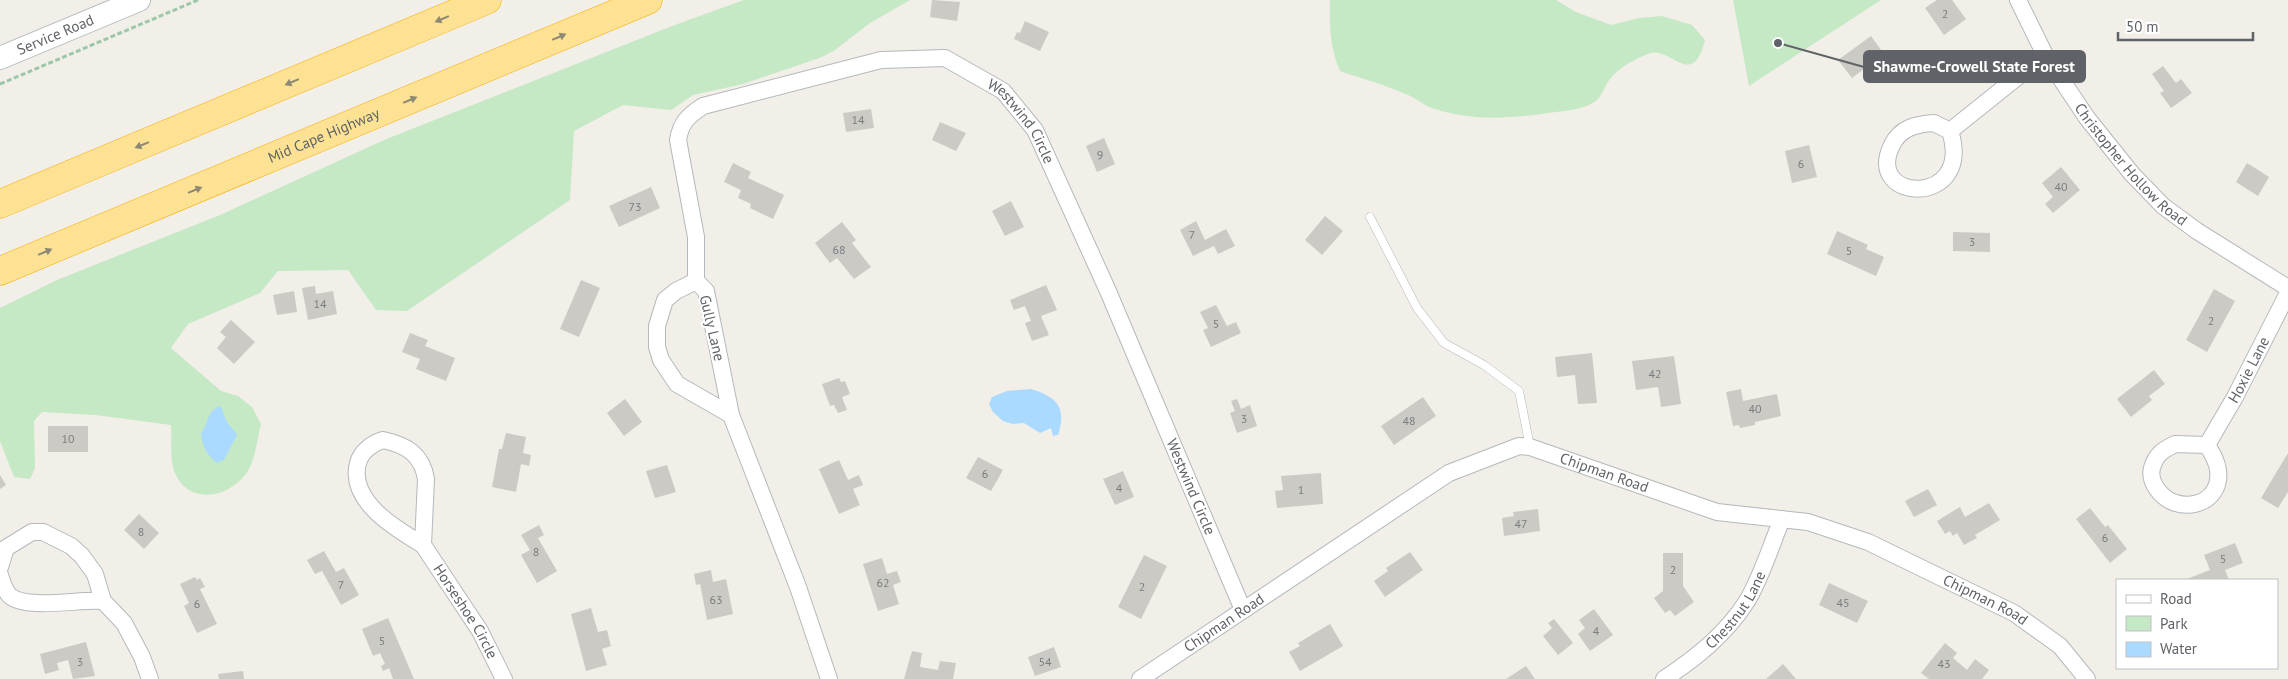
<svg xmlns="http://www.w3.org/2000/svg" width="2288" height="679" font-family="'PT Sans',sans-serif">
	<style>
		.green { fill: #c5e8c5 }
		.water { fill: #aadaff }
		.building { fill: #cccac5 }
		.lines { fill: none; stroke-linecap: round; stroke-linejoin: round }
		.lane-casing { stroke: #b5b8bc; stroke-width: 9 }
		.street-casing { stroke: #b5b8bc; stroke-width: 18 }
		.secondary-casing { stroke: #b6babf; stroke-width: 24 }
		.highway-casing { stroke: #f9ab00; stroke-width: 29 }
		.path { stroke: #9cc7a9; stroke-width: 3; stroke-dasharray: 5 2.5; stroke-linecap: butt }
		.lane { stroke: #fff; stroke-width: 8 }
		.street { stroke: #fff; stroke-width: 16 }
		.secondary { stroke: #fff; stroke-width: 22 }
		.highway { stroke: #fde293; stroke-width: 28 }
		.oneway { fill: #8e8975 }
		.labels { text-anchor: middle; stroke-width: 4.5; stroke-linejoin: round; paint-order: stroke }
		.number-label { font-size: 12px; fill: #7a7d7f }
		.street-label { font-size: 15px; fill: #5f6368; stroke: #fff }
		.leader { fill: none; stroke: #5f6368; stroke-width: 2 }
		.callout-dot { fill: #5f6368; stroke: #fff; stroke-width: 2 }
		.callout { fill: #5f6368; stroke: #5f6368; stroke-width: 2 }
		.callout-label { font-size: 16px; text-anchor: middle; font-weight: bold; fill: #fff }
	</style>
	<rect width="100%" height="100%" fill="#f1efe8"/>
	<path class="green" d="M744,0H910L870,23L835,50L822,57L743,84L693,95L671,110L623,105L574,131L570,200L407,311L376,310L348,270L278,271L260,293L188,324L171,348L221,391L238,396L252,407L261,424C258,436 255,458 249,469C231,500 184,507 173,467C170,454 172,438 171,425L96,415L42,412L34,421L35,468L30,479L14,477L0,441V308L57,280L220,215L384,140L672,26Z
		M1330,0H1556L1576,12L1611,25L1639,18L1662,16L1692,25L1705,40C1692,92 1670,44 1648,54C1635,59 1619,67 1610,79C1605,85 1602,96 1596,101C1583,110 1563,111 1548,113C1507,119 1471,121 1432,108C1423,105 1416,98 1408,95C1386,85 1363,79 1340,71C1330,48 1329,25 1330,0Z
		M1733,0H1881L1749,86Z"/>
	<path class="water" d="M1031,389C1057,397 1067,407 1058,435L1053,436L1051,428L1040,433L1024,423L1013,424L1003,421L993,412L989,404L992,397L1007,391Z
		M220,406C224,411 224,417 227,422C230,427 234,429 237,435L224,460L217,463C207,455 202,446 201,433C209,424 206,411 220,406Z"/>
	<path class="building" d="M932,0L960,2L957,21L930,17Z
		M1937,0H1952L1966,19L1944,35L1925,8Z
		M1025,21L1049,32L1040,51L1014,39L1017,32L1020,33Z
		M1871,36L1884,54L1852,78L1838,60Z
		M2163,66L2176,83L2181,79L2192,93L2171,108L2160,93L2164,91L2152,74Z
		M871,109L874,128L846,132L843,113Z
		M940,122L966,133L956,151L932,140Z
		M1104,138L1115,164L1097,172L1086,146Z
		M1809,145L1817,177L1792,183L1785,151Z
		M733,163L751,172L748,178L784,195L773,219L750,208L751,204L738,198L741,190L724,182Z
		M2247,163L2269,177L2258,196L2236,182Z
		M2061,167L2080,190L2053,213L2045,204L2053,197L2042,183Z
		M651,187L660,208L619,227L609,206Z
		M1011,201L1024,227L1005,236L992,211Z
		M1325,216L1343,231L1322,255L1305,240Z
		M1196,221L1205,240L1226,229L1235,246L1218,254L1214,246L1193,256L1180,230Z
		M842,222L856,240L852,243L871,267L854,279L837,258L830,263L815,243Z
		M1837,231L1868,245L1866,249L1884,257L1876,276L1827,254Z
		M1953,232L1990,233V252L1953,251Z
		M581,280L600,288L579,337L560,329Z
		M1046,285L1057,310L1041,316L1049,335L1032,341L1025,323L1031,321L1025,306L1014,310L1010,300Z
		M315,286L316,294L333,291L337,314L308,320L302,288Z
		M2214,289L2235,301L2207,352L2186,340Z
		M294,291L297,312L277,315L273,295Z
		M1216,305L1227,326L1236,322L1241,333L1211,347L1203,330L1208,328L1200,312Z
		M231,320L255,342L234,364L217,348L226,337L220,332Z
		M410,333L428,340L425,346L455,358L446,381L416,369L420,359L402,352Z
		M1592,353L1597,403L1578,404L1575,375L1557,377L1555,357Z
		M1674,356L1681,404L1661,407L1658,387L1636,390L1632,361Z
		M2154,370L2165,384L2149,396L2152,400L2131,417L2117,399Z
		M839,378L841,382L845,381L850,394L842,397L847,410L838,413L834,405L830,406L822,384Z
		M1741,389L1743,401L1777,394L1781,416L1755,422V425L1740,428L1739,425L1733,426L1726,392Z
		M1423,397L1436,416L1394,445L1381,426Z
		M625,399L642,422L624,436L607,413Z
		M1237,399L1241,409L1250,405L1257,426L1237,433L1230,413L1235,411L1231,401Z
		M48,426H88V452H48Z
		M506,433L526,437L523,453L531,455L529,466L521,464L516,492L492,487L499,449H502Z
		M2288,453V492L2278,508L2261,498Z
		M978,457L1003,470L991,491L966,478Z
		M839,460L848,480L859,475L863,485L853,489L860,505L839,514L819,469Z
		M667,465L676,492L655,498L646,471Z
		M1123,471L1134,497L1115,505L1103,479Z
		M1321,473L1323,504L1277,508L1275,491L1283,490L1281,476Z
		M0,475L6,485L0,489Z
		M1928,489L1937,505L1914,517L1905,501Z
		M1989,503L2000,520L1975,535L1977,538L1964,545L1957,533L1953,536L1950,531L1945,534L1937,521L1960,507L1965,517Z
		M2090,508L2105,527L2108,525L2127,549L2110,563L2076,519Z
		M1538,509L1540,531L1504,536L1502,518L1514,516L1513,512Z
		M139,514L159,533L144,549L124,530Z
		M539,525L544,535L538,538L557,571L537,583L521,555L530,550L521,535Z
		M2235,543L2243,563L2225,570L2229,580H2184L2210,570L2204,555Z
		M324,551L336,572L344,568L359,595L341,605L322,571L315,574L307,560Z
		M1410,552L1423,570L1385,597L1374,581L1388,571L1386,568Z
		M1663,553H1683V586L1694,602L1675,616L1670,610L1665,613L1654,598L1663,591Z
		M1144,555L1167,566L1141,619L1118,607Z
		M882,558L887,574L897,571L901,582L893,585L899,604L878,611L863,564Z
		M711,570L713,582L726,579L733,614L707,620L700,584L696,585L694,574Z
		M195,577L197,580L200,578L205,587L200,589L217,624L197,633L184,606L189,603L180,584Z
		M1829,583L1868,601L1857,623L1819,605Z
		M591,608L598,632L607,630L611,646L602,649L607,665L586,671L571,614Z
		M1594,609L1613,635L1590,651L1578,634L1585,628L1579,620Z
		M388,618L414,679H393L389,668L383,671L381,666L385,664L380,653L373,656L362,629Z
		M1554,619L1573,643L1558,655L1543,636L1552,628L1548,623Z
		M1330,624L1343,646L1300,671L1289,652L1300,646L1298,643Z
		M86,642L95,676L73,679L68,660L57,663L59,670L45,674L40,654Z
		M1945,643L1957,653L1953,658L1967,670L1975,659L1989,670L1982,679H1929L1921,673Z
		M1054,647L1061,667L1035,676L1028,657Z
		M912,651L922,653L920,667L938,670L940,661L956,663L953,679H904Z
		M1783,664L1796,679H1766Z
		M1526,666L1535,679H1506Z
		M243,671L244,679H219L218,674Z"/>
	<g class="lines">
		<defs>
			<path id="lane" d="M1370,217L1417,308L1444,343L1484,365L1519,391L1530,447"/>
			<g id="street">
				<path id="s1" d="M2018,0L2045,55L2087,118L2132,174L2163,206L2197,231L2288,288"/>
				<path d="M1934,123L1950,131C1975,208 1863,203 1892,145C1900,128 1916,124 1934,123Z"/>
				<path d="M1950,131L2045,55"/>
				<path id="s2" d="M696,281V237L678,140C681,122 688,116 703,106L881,60L945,58L1003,91L1035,130L1108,291L1243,610"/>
				<path d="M731,415L706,291L696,281L676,291L665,300L657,326V347L661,360L677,384L731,415L798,587L829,679"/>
				<path d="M383,440C406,445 422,454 426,479L423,545C396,529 348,501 358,463C361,452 372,443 383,440Z"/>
				<path d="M2175,444L2207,445C2212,453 2217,461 2218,470C2223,506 2176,517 2157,489C2152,482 2150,476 2152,468C2156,454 2163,450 2175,444Z"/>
				<path id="s3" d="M2207,445L2235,397L2288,293"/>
				<path id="s4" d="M423,545L480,631L504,679"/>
				<path d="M0,567L6,548L32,532H43L71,546L82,556L95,574L103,601L124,623L142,657L150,679"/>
				<path d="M0,575C2,582 5,591 10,596C27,610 79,599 103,601"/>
				<path id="s5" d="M1140,679L1449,473L1519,446L1530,447L1717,512L1808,522L1868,542L2014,613L2060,646L2087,679"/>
				<path id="s6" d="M1664,679C1696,658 1726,634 1747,601C1762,576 1771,545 1782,519"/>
			</g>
			<g id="secondary">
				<path id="s7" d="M0,58L139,0"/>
			</g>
			<g id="highway">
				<path d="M0,204L487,0"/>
				<path id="s8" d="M0,271L648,0"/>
			</g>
		</defs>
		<use href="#lane" class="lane-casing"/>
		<use href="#street" class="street-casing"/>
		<use href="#secondary" class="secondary-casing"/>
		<use href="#highway" class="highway-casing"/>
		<path class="path" d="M0,84L198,0"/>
		<use href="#lane" class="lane"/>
		<use href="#street" class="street"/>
		<use href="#secondary" class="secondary"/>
		<use href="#highway" class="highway"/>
	</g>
	<defs><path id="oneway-solid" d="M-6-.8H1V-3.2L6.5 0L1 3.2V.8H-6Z" transform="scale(1.25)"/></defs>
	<g class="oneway">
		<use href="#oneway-solid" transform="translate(442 19) rotate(157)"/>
		<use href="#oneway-solid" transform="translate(559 37) rotate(-23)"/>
		<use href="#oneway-solid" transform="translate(292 82) rotate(157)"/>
		<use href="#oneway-solid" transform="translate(410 100) rotate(-23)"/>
		<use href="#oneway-solid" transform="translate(142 145) rotate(158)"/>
		<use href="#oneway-solid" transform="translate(195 190) rotate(-22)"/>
		<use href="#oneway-solid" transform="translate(45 252) rotate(-23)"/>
	</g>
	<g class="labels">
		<g class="number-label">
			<text x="1945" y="18">2</text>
			<text x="858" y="124">14</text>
			<text x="1100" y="159">9</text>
			<text x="1801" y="168">6</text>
			<text x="2061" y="191">40</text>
			<text x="635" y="211">73</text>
			<text x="1192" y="239">7</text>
			<text x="1972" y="246">3</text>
			<text x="839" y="254">68</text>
			<text x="1849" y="255">5</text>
			<text x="320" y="308">14</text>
			<text x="2211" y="325">2</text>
			<text x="1216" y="328">5</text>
			<text x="1655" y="378">42</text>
			<text x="1755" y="413">40</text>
			<text x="1244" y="423">3</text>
			<text x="1409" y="425">48</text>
			<text x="68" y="443">10</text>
			<text x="985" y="478">6</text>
			<text x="1119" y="492">4</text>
			<text x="1301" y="494">1</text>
			<text x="1521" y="528">47</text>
			<text x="141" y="536">8</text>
			<text x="2105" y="542">6</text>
			<text x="536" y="556">8</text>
			<text x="2223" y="563">5</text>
			<text x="1673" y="574">2</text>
			<text x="883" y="587">62</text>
			<text x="341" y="589">7</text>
			<text x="1142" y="591">2</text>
			<text x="716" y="604">63</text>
			<text x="1843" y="607">45</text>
			<text x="197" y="608">6</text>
			<text x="1596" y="635">4</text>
			<text x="382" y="645">5</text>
			<text x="80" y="666">3</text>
			<text x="1045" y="666">54</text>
			<text x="1944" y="668">43</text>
		</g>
		<g class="street-label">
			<text dy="5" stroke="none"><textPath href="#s7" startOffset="60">Service Road</textPath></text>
			<text dy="5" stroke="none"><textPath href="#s2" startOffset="536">Westwind Circle</textPath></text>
			<text dy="5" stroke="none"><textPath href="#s8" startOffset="351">Mid Cape Highway</textPath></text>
			<text dy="5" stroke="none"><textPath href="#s1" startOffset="201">Christopher Hollow Road</textPath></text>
			<text transform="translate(712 328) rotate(77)" y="5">Gully Lane</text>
			<text dy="5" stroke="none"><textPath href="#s3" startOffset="86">Hoxie Lane</textPath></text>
			<text dy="5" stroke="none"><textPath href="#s5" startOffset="536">Chipman Road</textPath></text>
			<text dy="5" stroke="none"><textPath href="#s2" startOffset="941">Westwind Circle</textPath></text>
			<text dy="5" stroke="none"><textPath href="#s5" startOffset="941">Chipman Road</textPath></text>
			<text dy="5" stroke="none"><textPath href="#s6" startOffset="101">Chestnut Lane</textPath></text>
			<text dy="5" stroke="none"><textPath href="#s4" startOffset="79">Horseshoe Circle</textPath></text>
			<text dy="5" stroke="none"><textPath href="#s5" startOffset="101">Chipman Road</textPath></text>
		</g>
	</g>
	<path class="leader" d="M1778 43L1864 67"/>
	<circle class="callout-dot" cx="1778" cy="43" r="5"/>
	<rect class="callout" x="1864" y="51" width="221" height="31" rx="5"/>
	<g class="callout-label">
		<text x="1974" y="72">Shawme-Crowell State Forest</text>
	</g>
	<rect x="2116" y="579" width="162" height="90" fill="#ffffff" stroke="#bfc1c3"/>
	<rect x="2126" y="595" width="25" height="8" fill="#ffffff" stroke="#bfc1c3"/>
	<text x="2160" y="604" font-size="15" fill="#5f6368">Road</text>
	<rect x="2126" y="616" width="25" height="15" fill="#c5e8c5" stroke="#bfc1c3"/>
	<text x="2160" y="629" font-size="15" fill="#5f6368">Park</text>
	<rect x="2126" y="642" width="25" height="15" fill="#aadaff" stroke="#bfc1c3"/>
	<text x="2160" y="654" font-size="15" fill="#5f6368">Water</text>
	<path d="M2118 32v8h135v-8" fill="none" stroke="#5f6368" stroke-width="2.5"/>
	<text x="2126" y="32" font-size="15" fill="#5f6368" stroke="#ffffff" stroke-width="4" paint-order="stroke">50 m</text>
</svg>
